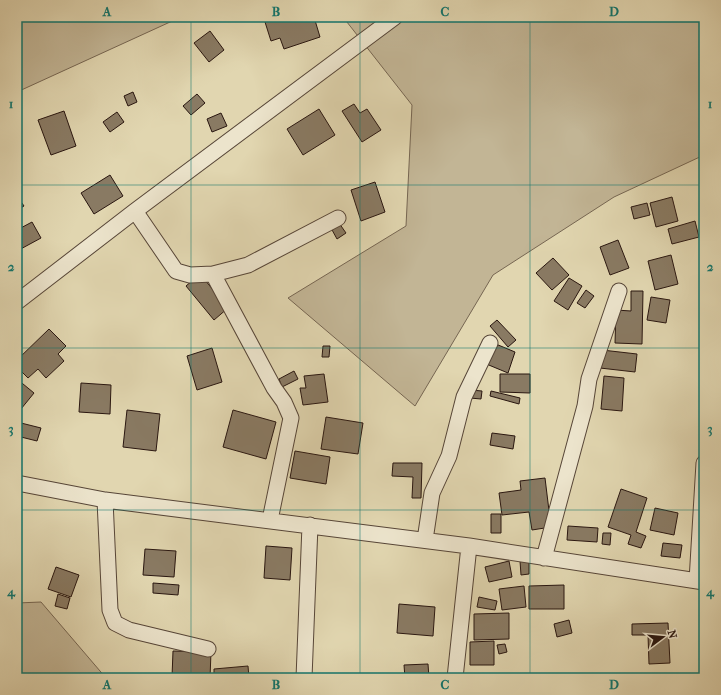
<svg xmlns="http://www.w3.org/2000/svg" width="721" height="695" font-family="'IM FELL French Canon',serif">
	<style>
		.green { fill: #c2b595; stroke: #766652 }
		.building { fill: #897a63; stroke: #291610 }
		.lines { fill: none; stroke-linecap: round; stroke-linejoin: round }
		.street-casing { stroke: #574638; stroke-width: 17 }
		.street { stroke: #ece4cc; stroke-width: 15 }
		.grid { fill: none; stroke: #0f766e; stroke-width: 1; stroke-opacity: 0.55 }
		.neatline { fill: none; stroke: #0f766e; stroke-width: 1.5 }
		.grid-label { font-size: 13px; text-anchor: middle; font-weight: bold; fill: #0f766e }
	</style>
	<rect width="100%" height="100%" fill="#e1d6b0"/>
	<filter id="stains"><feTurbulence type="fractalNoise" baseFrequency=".005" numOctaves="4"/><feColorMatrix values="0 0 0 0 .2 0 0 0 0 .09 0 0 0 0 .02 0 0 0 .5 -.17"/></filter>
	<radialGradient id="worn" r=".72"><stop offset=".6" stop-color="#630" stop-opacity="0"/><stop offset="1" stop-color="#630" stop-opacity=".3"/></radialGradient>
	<path class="green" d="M17,17H181L17,92Z
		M343,17H704V155L614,197L493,275L415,406L288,298L406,226L412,105Z
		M41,602L106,678H17V603Z"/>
	<path class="building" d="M279,17H314L320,37L284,49L280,38L271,41L265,22Z
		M210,31L224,50L209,62L194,43Z
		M133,92L137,102L128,106L124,96Z
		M197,94L205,103L191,115L183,106Z
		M354,104L360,113L367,109L381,130L362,142L342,111Z
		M319,109L335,135L303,155L287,129Z
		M64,111L76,146L51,155L38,120Z
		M117,112L124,122L110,132L103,122Z
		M221,113L227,126L212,132L207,119Z
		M110,175L123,196L94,214L81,193Z
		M375,182L385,212L361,221L351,190Z
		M17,196L24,206L17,210Z
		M672,197L678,221L656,227L650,203Z
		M647,203L650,215L634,219L631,207Z
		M695,221L699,237L672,244L668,229Z
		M32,222L41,238L17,251V230Z
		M339,223L346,233L337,239L331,228Z
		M618,240L629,268L610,275L600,247Z
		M671,255L678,284L655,290L648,261Z
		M553,258L569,275L552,290L536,273Z
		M200,274L228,308L214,320L186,286Z
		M569,278L582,286L568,310L554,301Z
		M586,290L594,296L585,308L577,303Z
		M631,291H643L642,344L615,343L616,310L631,311Z
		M651,297L670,300L666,323L647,320Z
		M497,320L516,340L508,347L490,326Z
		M49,329L66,346L58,354L64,361L46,378L38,369L28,378L17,367V360Z
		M491,342L515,352L508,373L484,363Z
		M323,346H330L329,357H322Z
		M212,348L222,382L197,390L187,356Z
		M602,350L637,354L635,372L600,368Z
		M294,371L298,379L282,387L279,379Z
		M324,374L328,402L303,405L300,388H306L304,376Z
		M500,374H530V393L500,392Z
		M604,376L624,378L622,411L601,409Z
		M17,379L34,393L21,409L17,407Z
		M81,383L111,385L110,414L79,412Z
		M471,390L482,391L481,399L470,398Z
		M491,391L520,398L519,404L490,396Z
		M127,410L160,414L156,451L123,447Z
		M233,410L276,422L266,459L223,447Z
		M326,417L363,423L358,454L321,449Z
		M17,422L41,428L37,441L17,436Z
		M492,433L515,436L513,449L490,445Z
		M295,451L330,457L326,484L290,478Z
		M393,463H422L421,498H412L413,477L392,476Z
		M545,478L551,527L532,530L529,512L502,515L499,493L521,490L520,481Z
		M621,489L647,498L636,532L646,536L641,548L628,544L631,535L608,527Z
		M655,508L678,513L674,535L650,530Z
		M491,514H501V533H491Z
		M568,526L598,528L597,542L567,540Z
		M603,533H611L610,545L602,544Z
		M663,543L682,545L680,558L661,556Z
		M266,546L292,548L290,580L264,578Z
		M145,549L176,551L174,577L143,575Z
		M509,561L512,577L489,582L485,567Z
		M520,561H529V574L521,575Z
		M56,567L79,575L71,597L48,589Z
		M153,583L179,585L178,595L153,593Z
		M564,585V609H529V586Z
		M524,586L526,607L502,610L499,589Z
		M58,594L70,598L67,609L55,606Z
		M479,597L497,601L495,610L477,607Z
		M399,604L435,607L433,636L397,633Z
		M509,613V639L474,640V614Z
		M569,620L572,633L557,637L554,624Z
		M668,623L670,663L649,664L648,635H632V624Z
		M494,641V665H470V642Z
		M505,644L507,652L499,654L497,645Z
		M173,651L211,652L210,678L172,677Z
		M428,664L429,678H405L404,665Z
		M248,666L249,678H214V669Z"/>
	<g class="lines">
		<defs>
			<path id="street" d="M135,211L176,271L190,275L213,274L248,265L338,218
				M213,274L274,388L284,402L291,418L270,520
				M17,302L135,211L395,17
				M17,483L105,500L469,546L704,582
				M105,500L110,610L115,623L129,630L208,649
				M425,540L432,493L449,456L464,397L490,343
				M544,558L585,406L589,379L619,291
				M697,581L704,463
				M304,678L310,525
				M455,678L469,546"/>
		</defs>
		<use href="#street" class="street-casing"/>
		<use href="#street" class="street"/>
	</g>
	<path class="grid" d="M191,17V678M360,17V678M530,17V678M17,185H704M17,348H704M17,510H704"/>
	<rect width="721" height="695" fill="none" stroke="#e1d6b0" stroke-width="44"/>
	<g transform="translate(663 637) rotate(74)" stroke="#ece4cc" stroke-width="3" paint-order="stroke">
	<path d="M0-3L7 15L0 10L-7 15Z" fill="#291610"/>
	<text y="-6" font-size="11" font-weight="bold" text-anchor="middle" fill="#291610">N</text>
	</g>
	<rect x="22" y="22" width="677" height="651" class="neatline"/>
	<g class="grid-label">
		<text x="107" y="16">A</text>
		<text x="276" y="16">B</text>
		<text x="445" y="16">C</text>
		<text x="614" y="16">D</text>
		<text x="11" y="108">1</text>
		<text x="710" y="108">1</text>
		<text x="11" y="271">2</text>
		<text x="710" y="271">2</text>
		<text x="11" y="433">3</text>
		<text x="710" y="433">3</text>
		<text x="11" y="596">4</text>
		<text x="710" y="596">4</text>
		<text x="107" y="689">A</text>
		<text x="276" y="689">B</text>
		<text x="445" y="689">C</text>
		<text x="614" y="689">D</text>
	</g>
	<rect width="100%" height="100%" filter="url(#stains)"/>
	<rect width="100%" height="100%" fill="url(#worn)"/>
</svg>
